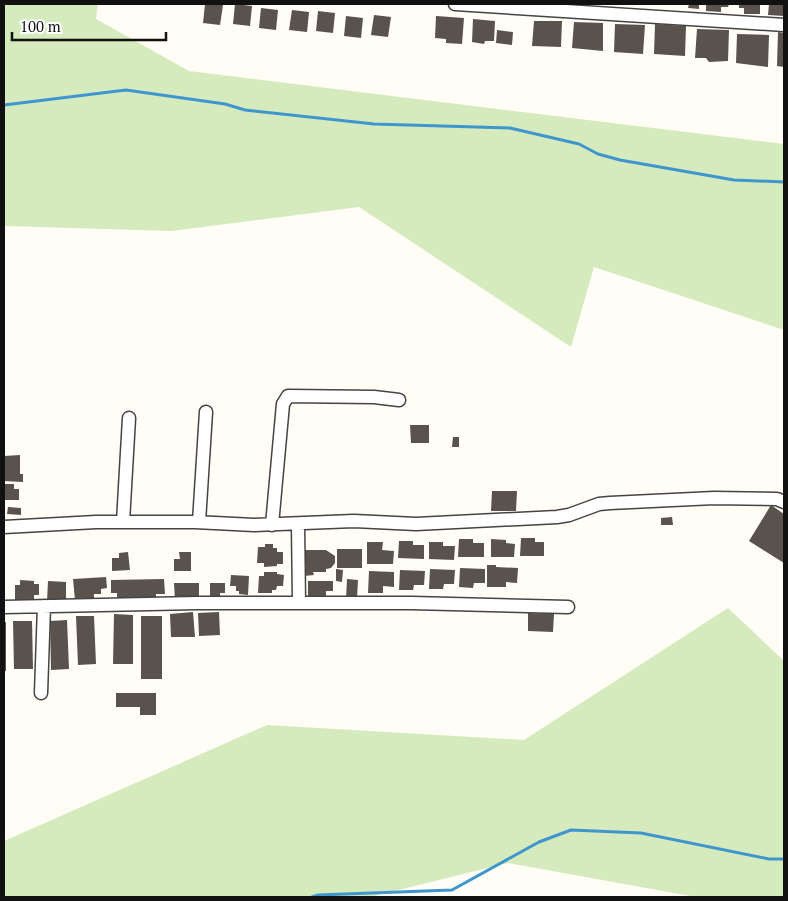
<svg xmlns="http://www.w3.org/2000/svg" width="788" height="901" font-family="'PT Serif',serif">
	<style>
		.green { fill: #d5ebbd }
		.lines { fill: none; stroke-linecap: round; stroke-linejoin: round }
		.stream { stroke: #3f96cf; stroke-width: 3 }
		.building { fill: #5a524d }
		.street-casing { stroke: #444; stroke-width: 15 }
		.street { stroke: #fff; stroke-width: 12 }
	</style>
	<rect width="100%" height="100%" fill="#fffdf5"/>
	<path class="green" d="M4,4H98L96,19L189,71L784,144V330L594,267L571,347L359,207L171,231L4,226Z
		M728,608L784,661V897H696L508,863L370,897H4V841L267,725L524,740Z"/>
	<g class="lines">
		<path class="stream" d="M4,105L126,90L225,104L245,110L374,124L510,128L579,144L598,154L620,160L734,180L784,182
			M312,897L318,895L452,890L539,842L571,830L641,833L769,859H784"/>
	</g>
	<path class="building" d="M205,4L223,5L220,25L203,23Z
		M235,4L252,6L250,26L233,24Z
		M689,4H699V9L688,8Z
		M706,4H729L728,7H721V12L706,11Z
		M739,4H760V14H744V8H739Z
		M769,4H784V16L768,15Z
		M261,8L278,10L276,30L259,28Z
		M292,10L309,12L307,32L289,30Z
		M318,11L335,13L333,33L316,31Z
		M374,15L391,17L388,37L371,35Z
		M346,16L363,18L361,38L344,36Z
		M436,16L464,18L462,44L446,43V39L435,38Z
		M473,19L495,21L494,41H485L484,44L472,42Z
		M534,21H562L561,47L532,46Z
		M574,22L603,23V51L572,48Z
		M615,24L645,25L643,54L614,52Z
		M655,24L686,26L685,56L654,54Z
		M697,29L729,30L728,61L709,62L706,58H695Z
		M497,30L513,32L512,45L496,43Z
		M778,32L784,33V67L777,66Z
		M737,34L769,35L768,67L736,63Z
		M410,425H429V443H411Z
		M453,437H459V447H452Z
		M20,455V474H23V482L4,481V456Z
		M4,484H14V489H19V500H4Z
		M492,491H517L516,511H491Z
		M771,505L784,514V563L749,541Z
		M8,507L21,508V515L7,514Z
		M672,517L673,525H661V518Z
		M521,538H535V542H544V556H520Z
		M459,539H473V543H484V557H458Z
		M491,539L506,540V543L515,544L514,557H491Z
		M399,541H413V545H424V559L398,558Z
		M367,542H383L382,550L394,551L393,564H367Z
		M429,542H443V546H455L454,560L429,559Z
		M265,544H273V548H277V552H283V564H277V566L264,567V563H257L258,547H265Z
		M337,549H362V568H337Z
		M304,550H326L335,556V563L331,568L326,569V572H313L314,575L304,576Z
		M128,552L130,570L112,571V558H119V553Z
		M179,552H191V571H174V559H180Z
		M487,565H496V567L518,568L517,583L506,582V587H487Z
		M460,568L485,569V583H474L473,588L459,587Z
		M336,569L343,570L342,582L336,581Z
		M430,569L455,570L454,584H444L443,589H429Z
		M400,570L425,571L424,585H414L413,590H399Z
		M369,571L394,572V587L383,586V593H368Z
		M264,572H277V574L284,575L283,586H277L276,590H272V593H258L259,576H264Z
		M231,575L249,576L248,595L239,594V591H236V586H230Z
		M106,577L107,588L101,589V594H94V598L75,600L73,579Z
		M164,579L165,594H156V601H117V593H111V580Z
		M347,579L358,580L357,599H346Z
		M20,580L34,581V584H39V595H34V599H31V603H15V585H20Z
		M48,581L66,582V602L47,601Z
		M308,581H333V591H326V599H308Z
		M174,583H199V600H175Z
		M210,583H225V593H220V600L210,601Z
		M193,612L195,637H171L170,614Z
		M219,612L220,635L199,636L198,613Z
		M528,613L554,614L553,632L528,631Z
		M114,614L133,615V664H113Z
		M76,616H94L96,664L78,665Z
		M141,616H162V679H141Z
		M67,620L69,669L51,670L50,621Z
		M13,621H32L33,669H14Z
		M4,622H6V671H4Z
		M116,693H156V715H140V707H116Z"/>
	<g class="lines">
		<defs>
			<path id="street" d="M455,4L784,25
				M123,522L129,418
				M199,522L206,412
				M298,524L299,603
				M272,525L283,404L288,396L374,397L399,400
				M4,527L96,522H195L254,525L354,521L416,524L557,517L569,515L599,504L610,503L714,498L777,499L784,502
				M4,607L197,603H412L568,607
				M41,693L44,606"/>
		</defs>
		<use href="#street" class="street-casing"/>
		<use href="#street" class="street"/>
	</g>
	<rect width="788" height="901" fill="none" stroke="#111111" stroke-width="10"/>
	<path d="M12 32v8h154v-8" fill="none" stroke="#111111" stroke-width="2.5"/>
	<text x="20" y="32" font-size="15" fill="#111111" stroke="#ffffff" stroke-width="4" paint-order="stroke">100 m</text>
</svg>
